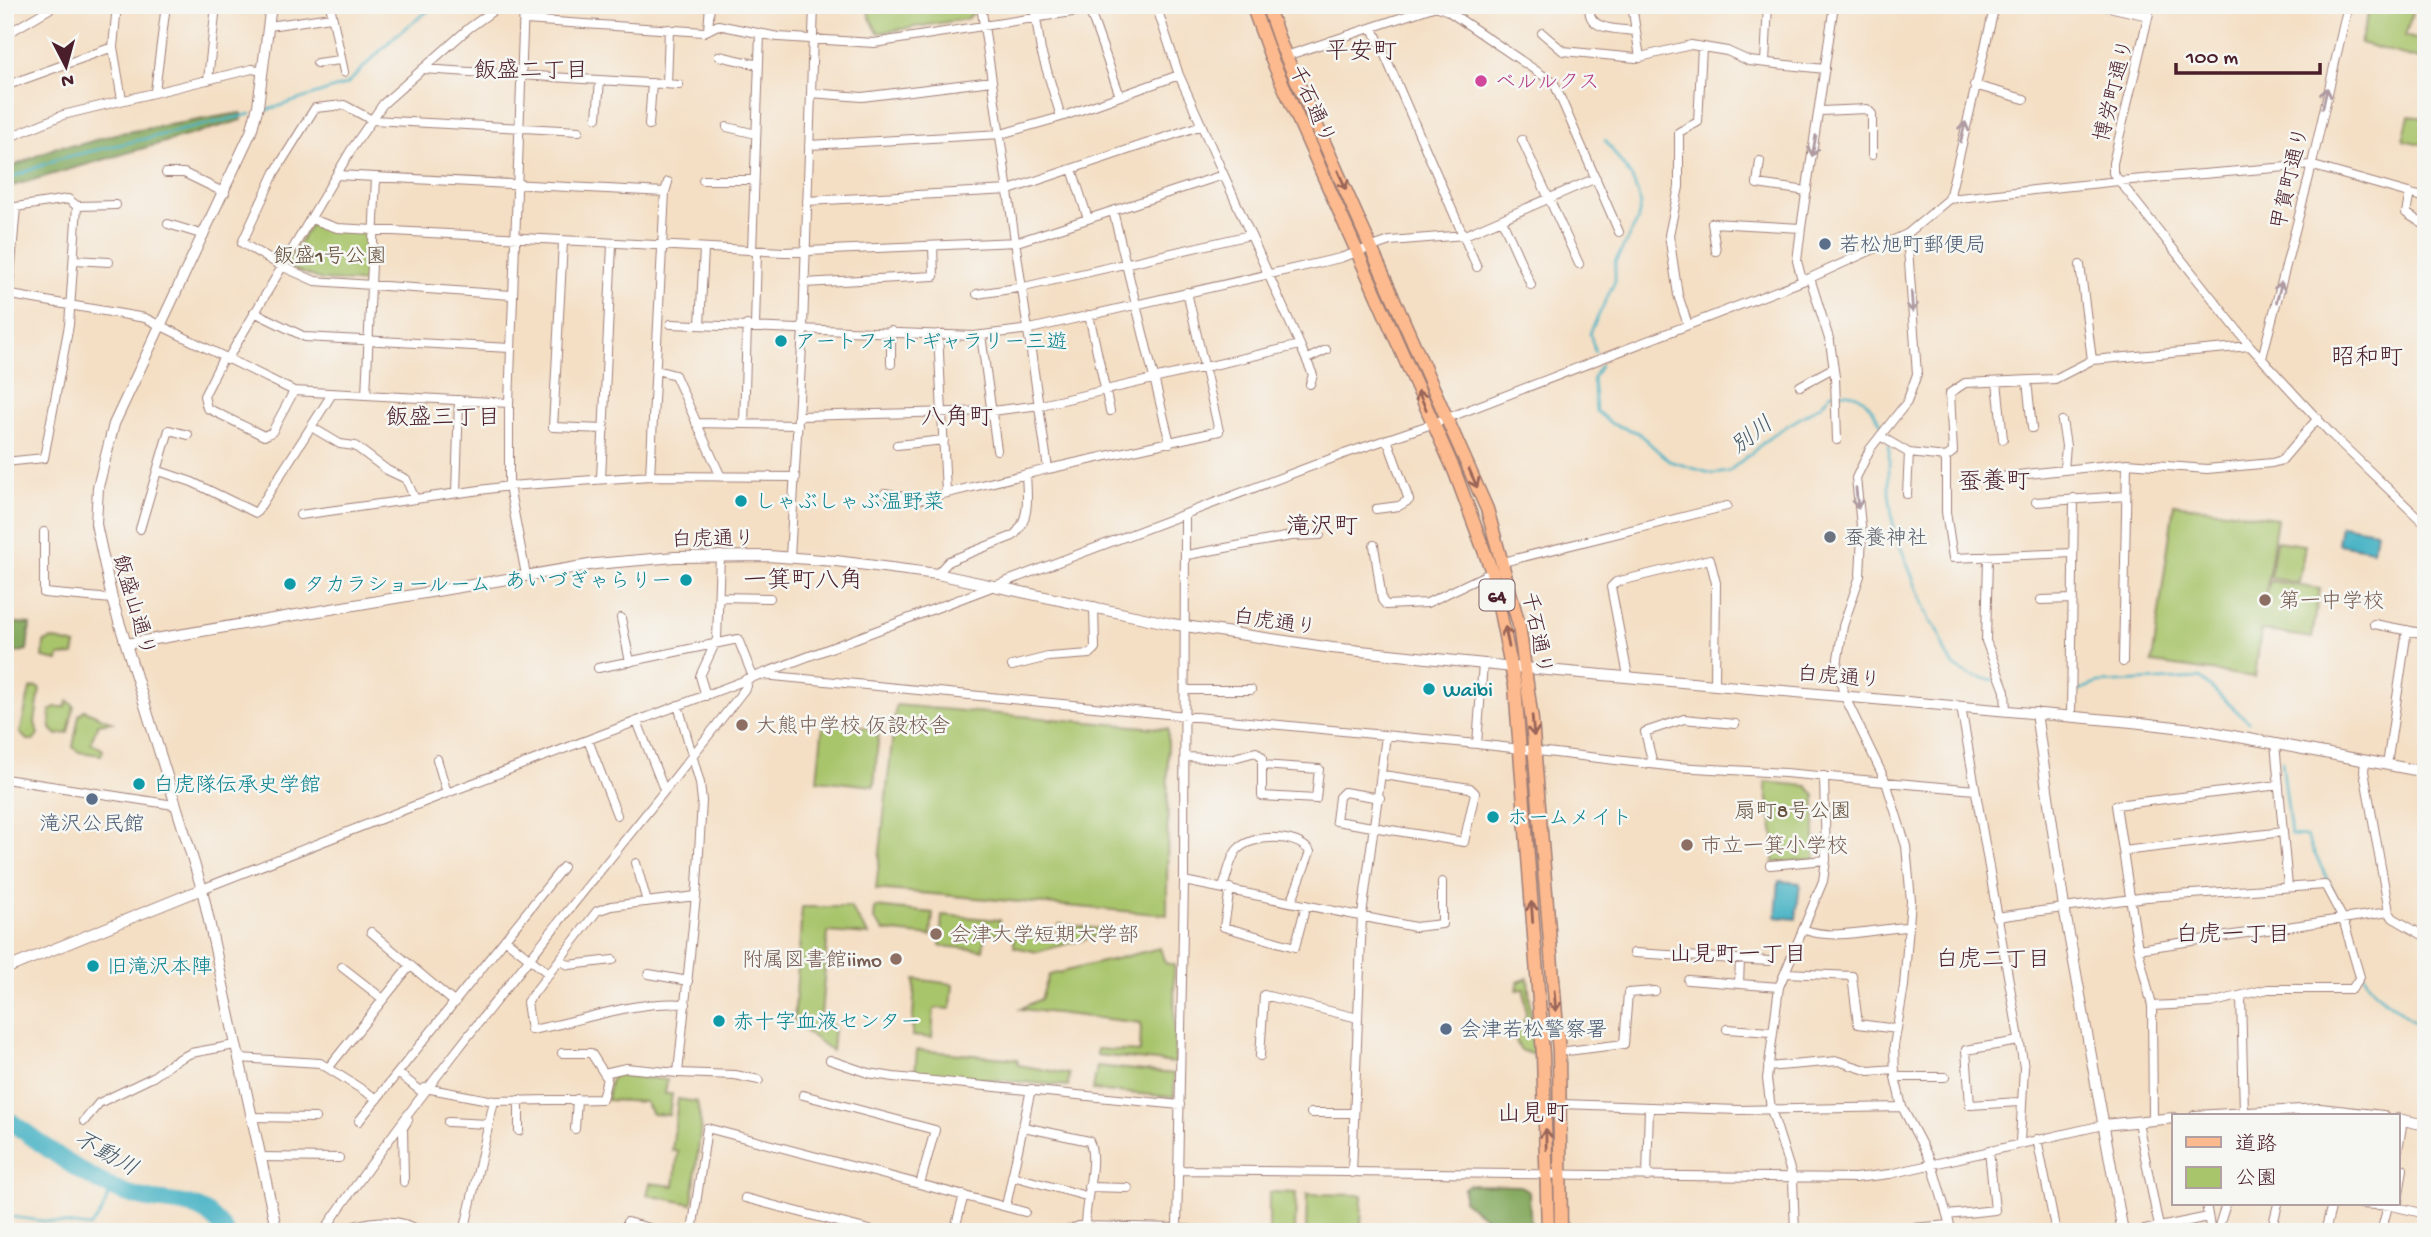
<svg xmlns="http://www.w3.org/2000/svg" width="2431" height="1237" font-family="'Gochi Hand','Klee One',sans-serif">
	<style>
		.green { fill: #a9c56c; stroke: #7a724c; stroke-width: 2 }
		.forest { fill: #86aa60; stroke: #686446; stroke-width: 2 }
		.water { fill: #47b2c4; stroke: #486878; stroke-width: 2 }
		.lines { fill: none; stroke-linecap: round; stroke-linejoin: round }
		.stream { stroke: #47b2c4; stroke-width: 2.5 }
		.river { stroke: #47b2c4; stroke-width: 18 }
		.minor-casing { stroke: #9f7f78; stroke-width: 10 }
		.tertiary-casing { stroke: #9f7f78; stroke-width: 12 }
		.primary-casing { stroke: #9f7f78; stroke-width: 15 }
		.minor { stroke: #fff; stroke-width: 8 }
		.tertiary { stroke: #fff; stroke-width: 10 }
		.primary { stroke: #fcba8e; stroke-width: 12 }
		.oneway { stroke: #ae9aa0 }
		.oneway2 { stroke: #9a6558 }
		.hotel-dot { fill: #d1479c; stroke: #f6f6f2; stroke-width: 2.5 }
		.service-dot { fill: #5c6f8a; stroke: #f6f6f2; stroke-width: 2.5 }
		.culture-dot { fill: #0f9aa8; stroke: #f6f6f2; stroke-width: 2.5 }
		.worship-dot { fill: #6b7280; stroke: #f6f6f2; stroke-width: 2.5 }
		.education-dot { fill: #8d6e63; stroke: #f6f6f2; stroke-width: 2.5 }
		.labels { text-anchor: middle; stroke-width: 5; stroke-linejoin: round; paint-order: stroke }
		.shield { fill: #f6f6f2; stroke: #7e6067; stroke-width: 2 }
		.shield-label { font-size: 19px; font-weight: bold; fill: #4a1f2b }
		.hotel-label { font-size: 21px; fill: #b23c85; stroke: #f6f6f2; text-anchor: start }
		.street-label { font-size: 21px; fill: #4a1f2b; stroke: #f6f6f2 }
		.service-label { font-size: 21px; fill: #4e5e75; stroke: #f6f6f2; text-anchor: start }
		.park-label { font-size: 21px; fill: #66513e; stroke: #f6f6f2 }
		.culture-label { font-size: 21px; fill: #0d838f; stroke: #f6f6f2; text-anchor: start }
		.worship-label { font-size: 21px; fill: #5b616d; stroke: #f6f6f2; text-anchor: start }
		.education-label { font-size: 21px; fill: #785e54; stroke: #f6f6f2; text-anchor: start }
		.neighbourhood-label { font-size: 23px; fill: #4a1f2b; stroke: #f6f6f2 }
		.water-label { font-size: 23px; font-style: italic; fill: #495a68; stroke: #f6f6f2 }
		.quarter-label { font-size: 24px; fill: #4a1f2b; stroke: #f6f6f2 }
	</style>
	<rect width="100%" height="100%" fill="#f6f6f2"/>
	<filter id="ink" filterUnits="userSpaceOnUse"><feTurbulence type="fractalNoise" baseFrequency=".0143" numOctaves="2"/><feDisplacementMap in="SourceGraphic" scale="14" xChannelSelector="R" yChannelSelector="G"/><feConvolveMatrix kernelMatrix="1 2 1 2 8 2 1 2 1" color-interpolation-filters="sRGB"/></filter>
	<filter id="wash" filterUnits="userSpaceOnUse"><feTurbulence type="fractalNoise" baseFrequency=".00686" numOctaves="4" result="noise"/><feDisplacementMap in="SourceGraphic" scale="28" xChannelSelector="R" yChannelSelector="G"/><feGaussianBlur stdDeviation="1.57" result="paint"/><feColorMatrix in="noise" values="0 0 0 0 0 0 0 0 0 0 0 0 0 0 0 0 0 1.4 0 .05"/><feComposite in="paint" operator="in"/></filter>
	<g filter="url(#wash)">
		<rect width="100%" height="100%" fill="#f4dfc4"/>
		<path class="green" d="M868,5H974L975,12L966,19L878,33L869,16Z
			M2371,5H2415L2405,36L2426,42V61L2360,43Z
			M2409,116L2426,118V145L2403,140Z
			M312,222L329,229L370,233L368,283L322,280L285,266Z
			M2174,504L2277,518L2265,601L2270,581L2320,589L2312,638L2261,630L2255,677L2152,663Z
			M2276,541L2305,545L2299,583L2270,578Z
			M52,639L76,645L74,655L59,656L58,661L43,658L44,642Z
			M36,687L40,689L35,722L38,734L34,740H27L20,733L30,689Z
			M68,701L74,706L68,733L57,735L51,729L50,711L55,707H65Z
			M896,705L1168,729L1167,915L876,889Z
			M84,710L112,722L98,724L91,742L103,750L101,755L79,752L73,747L79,715Z
			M823,722L879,729L874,786L817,780Z
			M1765,782L1807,786L1815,795V859L1774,863V835Z
			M802,907H850L869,935L828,932L821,1015L834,1027L832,1051L794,1023Z
			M875,907L933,913L931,936L884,931L874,920Z
			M942,915L1000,920L999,933L985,934L983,950L940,946Z
			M1059,924L1115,931L1037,952L1014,947V932L1057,936Z
			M1160,948L1165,963L1174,965L1175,1063L1097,1055V1049L1140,1052L1141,1023L1020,1009L1041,999L1049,975Z
			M1528,978L1534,1052L1532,1054L1520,1050L1515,1038L1526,1016L1524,989L1517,990L1518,982Z
			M915,979L953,984L951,1009L934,1008L932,1038L912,1036Z
			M917,1050L1017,1059L1018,1065L1069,1074L1068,1086L915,1073Z
			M1097,1066L1174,1074V1097L1093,1090Z
			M616,1074L667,1080L665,1094H672L669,1115L652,1114L645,1102L607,1100L610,1081Z
			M678,1099L697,1102L701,1125L692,1204L647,1195L650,1183L674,1186L678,1151H672Z
			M1269,1192L1296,1193L1295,1232H1269Z
			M1307,1194L1362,1195L1361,1232H1306Z"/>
		<path class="forest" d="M241,113L242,120L5,188V170L59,146L79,145L115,134Z
			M5,622L30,624L27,650L8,655Z
			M1469,1185L1521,1186L1529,1192L1531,1232H1494L1487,1219L1464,1201V1188Z"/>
		<path class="water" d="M2341,525L2376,531L2373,550L2338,544Z
			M1779,881L1800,883L1796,919L1776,917Z"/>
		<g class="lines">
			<path class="stream" d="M258,113L347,84L395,36L436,5
				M5,180L58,159L251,114
				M1595,352L1590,333L1615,281V262L1637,222L1641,204L1632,178L1605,140
				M1600,366L1593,378L1596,411L1612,424L1637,432L1669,461L1713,474L1728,472L1774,434L1821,405L1831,393C1863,390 1865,399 1882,425
				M1889,446V493L1894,530L1930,622C1940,629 1940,635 1943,646C1950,672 1972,678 1995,680
				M2079,690L2098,683L2200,678L2249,722
				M2282,761L2291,835L2306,836L2345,915
				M2362,972L2375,992L2426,1031
				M5,1216L90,1227L101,1214L112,1187"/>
			<path class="river" d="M5,1118C47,1146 90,1185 139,1197C173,1206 202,1196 225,1232"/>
		</g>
	</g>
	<g filter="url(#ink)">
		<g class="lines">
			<defs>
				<path id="minor" d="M117,5L113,47L122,100
					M330,5L344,72
					M981,5L1048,469L1219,431L1187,292
					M1034,5L1041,51L1061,117
					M1590,5C1585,31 1618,29 1636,31
					M1632,5L1640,58
					M2100,5L2148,16
					M2151,5L2113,163V173L2250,346L2332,435L2426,525
					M1088,6L1120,96
					M525,20L704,32L718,25L778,37L874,43L1117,5
					M269,26L331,17
					M1373,28L1477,267
					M708,30L710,5
					M1542,33L1563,51L1636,58L1691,45L1727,51L1749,61L1825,69
					M5,35L56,5
					M719,56L759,65
					M1286,56L1436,6L1448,11L1554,83L1619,232
					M1765,62L1768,5
					M317,63L340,60
					M422,69L679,85
					M208,80L216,5
					M667,84L669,29
					M1974,85L2024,99
					M5,86L113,47
					M155,91L166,5
					M811,93L862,97L992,81
					M1820,111L1867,109L1872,114V155
					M597,118L600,80
					M649,125L652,83
					M727,127L756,134
					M5,139L63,115L252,69L263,71
					M1522,140L1579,264
					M809,145L1001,134L1061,117L1179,75
					M1760,161L1757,184L1807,191
					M1072,169L1088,219
					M166,173H184L225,193
					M337,175L665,192
					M703,180H754
					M2410,193L2406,213L2426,226
					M1949,199L1995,5
					M807,201L1009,190L1202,125
					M77,206L116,205
					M1113,211L1170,443
					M311,219L337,228L784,252L1017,242L1223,175
					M1502,220L1531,285
					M168,224L204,235
					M1907,234L1917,374L1907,402L1870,449L1856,478L1862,535L1860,576L1843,626L1837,665L1844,695L1886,782L1906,846L1911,901L1904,986L1894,1046L1895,1077L1902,1107L1932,1164L1952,1232
					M563,242L553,427L604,429
					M752,251L760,34
					M1716,251L1712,223L1801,228
					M74,260L109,262
					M2080,265L2092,360
					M2424,268L2426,265
					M1810,278L1830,342L1835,377L1837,440
					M1802,280L1797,261L1801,228L1834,5
					M804,283L934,276L933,246
					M977,294L1024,287L1250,235
					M11,295L145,318L294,391L509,403L524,5
					M511,295L315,281L281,266L242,243L275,172L315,108L344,105L372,120L579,131
					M254,312L305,337L510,348
					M1089,315L1110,411
					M671,324L974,336L1030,329L1340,258L1390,241L1465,235L1596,178
					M700,325L704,249
					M1688,325L1678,295L1669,235L1679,187V132L1698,122L1702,47
					M755,326L757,251
					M891,331V364
					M5,334L16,207L68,199L77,206L69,325L44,458L5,462
					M938,334L946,492
					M981,335L997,450
					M1300,345L1313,375L1310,384
					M223,358L204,396L207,408L264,436L272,432L294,391
					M2262,358L2309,177L2348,5
					M1307,359L1326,350
					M227,360L351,150L383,104L469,28L501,5
					M656,370L675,375L721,477
					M2027,381L2032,428
					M1997,382L2003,439
					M1800,386L1833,368
					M366,395L376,177
					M509,403V486L526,575
					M799,416L992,411L1041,405L1300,345L1179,75L1156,5
					M2062,421L2066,446L2064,469
					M696,423L798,425
					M744,423L747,325
					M313,428L340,444L355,446L387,470L406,479L415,499
					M1880,436L1909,453L1946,457L1953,452L1950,393L1965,383L2055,379L2092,360L2250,346
					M897,445L944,440
					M1946,457V512L1953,558L2073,553
					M159,471L192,482L256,513L332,394
					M650,476L665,192L668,182
					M2000,477L2127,463L2207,469L2272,463L2282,460L2318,418
					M601,479L612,245
					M456,493L459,400
					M885,493L918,500L1048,469
					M1907,494L1909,453
					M2036,502L2126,496
					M1376,509L1399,506L1409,500L1387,439
					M300,515L509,486L650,476L796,477
					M140,529L169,430L188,435
					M44,532V593L112,599
					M1374,545L1382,600L1386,605L1427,603L1492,572
					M1187,555L1291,536L1320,535
					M1988,556L1986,641L2005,691L2006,711
					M790,558L803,328L814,5
					M1503,562L1727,506
					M937,574L949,561L1013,536C1031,520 1027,496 1026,474
					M720,597L770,598
					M2041,600L2073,599
					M621,618L630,662
					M2374,624L2426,634
					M2123,662L2127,463
					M1012,666L1048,657L1090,654L1095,648L1094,606
					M598,668L738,639L753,677
					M763,675L1477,744L1676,767L1785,773L1975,790
					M1628,676L1611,587L1616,582L1710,559L1716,583L1715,684
					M1185,690H1251
					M706,696L700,676L717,639L720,555
					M678,705L700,783L702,801L697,886L678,1073L735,1075L759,1080
					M1961,707L2024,1067L2020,1142
					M2071,716L2074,498
					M637,721L663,787
					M588,740L617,815
					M2275,743L2283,832
					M1477,744L1483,663
					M1185,757L1230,759L1256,752L1262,757V796L1316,799L1319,769L1262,765
					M437,759L447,793
					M2365,761L2364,771L2389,912L2393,918L2426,937
					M1653,764L1645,732L1684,719L1735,724
					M2387,765L2407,630
					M5,779L174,805
					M2279,785L2116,805L2138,949L2389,912
					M1380,798L1344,792L1339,797L1336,821L1464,842L1475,793L1470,788L1383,775
					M2123,851L2283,832L2288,887
					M636,863L647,902
					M1770,865L1826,860
					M1184,881L1415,927L1442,924V882
					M1223,887C1227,877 1230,858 1237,850C1251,834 1298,833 1310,852L1292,900
					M1230,888L1224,927L1295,947L1306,905
					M202,889L447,793L1341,455L1432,424L1810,278L1907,234L1949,199L2119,181L2310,165L2426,198
					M1996,917L2147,897L2325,885L2343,919L2360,977L2352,989H2268L2210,1003L2152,1006
					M1805,930C1837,941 1876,928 1909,927
					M371,932L455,1003
					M505,939L549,974
					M2138,949L2152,1006L2153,1120
					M1634,953L1769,961
					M560,961L569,965L613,960
					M342,967L383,999
					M1786,973L1852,976L1858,1024L1897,1029
					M649,974L688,981
					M1688,980L1779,987L1823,881L1826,860L1824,776
					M1739,984L1740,959
					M1779,987L1767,1079L1771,1109L1793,1179L1795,1232
					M2241,996L2244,1112
					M686,1004C631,1000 584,1021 531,1030L527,1002L597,911L611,906L696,896
					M1727,1029L1771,1032
					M2019,1041L1966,1050L1970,1105L2020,1102
					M1559,1052L1624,1044L1628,993L1655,991
					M1260,1056L1264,995L1358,1018
					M238,1058L320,1063L377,1099
					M830,1060L868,1073L893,1077L1180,1105
					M329,1067L410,966
					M1768,1067L1838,1061L1869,1071L1895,1069
					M398,1073L422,1092
					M604,1073L626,1068L678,1073
					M1895,1077H1945
					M425,1088L494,1101L602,1099L607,1078L591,1053H562
					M803,1095L935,1130L920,1184
					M1561,1104L1739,1110L1902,1107
					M1311,1113H1354
					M251,1117L315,1118
					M84,1121L99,1103L153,1077L173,1062L191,1053L235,1045
					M359,1121L563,867
					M448,1122L488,1124
					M2138,1122L2160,1232
					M1024,1127L1089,1141C1098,1158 1085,1202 1085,1226
					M575,1129L577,1099
					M519,1131V1100
					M2037,1139L2056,1232
					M2398,1150L2403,1120
					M260,1157L339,1158
					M1180,1170L1855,1178L1890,1174L2103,1125
					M1352,1173L1362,915L1386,736
					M1012,1176L1086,1196
					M1647,1177L1649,1107
					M404,1182L403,1128L408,1120
					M1088,1187L1128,1188
					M745,1198L877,1232
					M2398,1201L2403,1169
					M2206,1204L2211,1232
					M2361,1204L2392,1206L2426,1214
					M1006,1206L1031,1089
					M1947,1215L1995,1210L1989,1150
					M627,1222L665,1232
					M1177,1228L1209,1232
					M323,1232C454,1042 606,869 747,686L746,679
					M338,1232C363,1221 399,1215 421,1232
					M464,1232L494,1101
					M692,1232L707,1128L1025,1212
					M954,1232L964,1195
					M1064,1232L1079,1226L1177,1228L1184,881L1185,515
					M1253,1232L1263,1231
					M1861,1232L1950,1225
					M2135,1232L2208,1217
					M2217,1232L2226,1204
					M2271,1232L2278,1204
					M2325,1232L2332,1204
					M2381,1232L2388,1206"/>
				<path id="tertiary" d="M271,5L258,106L251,132L114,424L98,487L96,524L112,599L202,889L277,1232
					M126,644L595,564L675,557L768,556L836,561L937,574L1172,624L1332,648L1513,667L2132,722L2201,730L2426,772
					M2036,713L2064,907L2123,1232
					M5,969L202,889
					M2195,1116L2320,1109L2383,1116
					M2398,1119L2426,1125
					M2103,1125L2174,1118"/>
				<path id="primary" d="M1252,5L1272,60L1454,470L1492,572L1515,686L1543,1054L1548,1232
					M1267,5L1281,45L1487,509L1519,625L1532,720L1559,1052L1561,1232"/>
			</defs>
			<use href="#minor" class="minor-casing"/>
			<use href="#tertiary" class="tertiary-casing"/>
			<use href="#primary" class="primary-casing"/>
			<use href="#minor" class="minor"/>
			<use href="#tertiary" class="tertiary"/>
			<use href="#primary" class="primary"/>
		</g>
		<defs><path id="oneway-shaft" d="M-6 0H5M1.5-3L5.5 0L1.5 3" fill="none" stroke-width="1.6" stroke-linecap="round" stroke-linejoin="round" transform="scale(1.75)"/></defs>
		<g class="oneway">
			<use href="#oneway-shaft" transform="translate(2325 98) rotate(-77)"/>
			<use href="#oneway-shaft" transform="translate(1963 132) rotate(-76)"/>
			<use href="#oneway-shaft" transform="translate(1814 146) rotate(100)"/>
			<use href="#oneway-shaft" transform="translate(2279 292) rotate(-76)"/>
			<use href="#oneway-shaft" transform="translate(1912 302) rotate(86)"/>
			<use href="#oneway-shaft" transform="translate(1857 498) rotate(84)"/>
		</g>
		<g class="oneway2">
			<use href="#oneway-shaft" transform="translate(1342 180) rotate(66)"/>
			<use href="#oneway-shaft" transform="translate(1422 400) rotate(-114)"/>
			<use href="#oneway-shaft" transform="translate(1473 478) rotate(66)"/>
			<use href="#oneway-shaft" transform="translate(1507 637) rotate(-101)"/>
			<use href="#oneway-shaft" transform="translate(1533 726) rotate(85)"/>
			<use href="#oneway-shaft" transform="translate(1532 912) rotate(-94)"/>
			<use href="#oneway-shaft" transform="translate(1555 1001) rotate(85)"/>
			<use href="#oneway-shaft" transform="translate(1546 1139) rotate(-91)"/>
		</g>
	</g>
	<circle class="hotel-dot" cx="1481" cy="81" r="7"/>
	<g class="service-dot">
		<circle cx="1825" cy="244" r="7"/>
		<circle cx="92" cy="799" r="7"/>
		<circle cx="1446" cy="1029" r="7"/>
	</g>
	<g class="culture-dot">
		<circle cx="781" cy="341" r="7"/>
		<circle cx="741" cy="501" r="7"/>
		<circle cx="686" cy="580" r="7"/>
		<circle cx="290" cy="584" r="7"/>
		<circle cx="1429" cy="689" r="7"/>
		<circle cx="139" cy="784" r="7"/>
		<circle cx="1493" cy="817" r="7"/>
		<circle cx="93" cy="966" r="7"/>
		<circle cx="719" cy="1021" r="7"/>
	</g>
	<circle class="worship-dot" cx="1830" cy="537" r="7"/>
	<g class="education-dot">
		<circle cx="2265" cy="600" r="7"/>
		<circle cx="742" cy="725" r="7"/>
		<circle cx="1687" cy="845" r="7"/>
		<circle cx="936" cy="934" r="7"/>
		<circle cx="896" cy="959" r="7"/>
	</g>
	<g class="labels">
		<rect class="shield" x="1479.5" y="579.5" width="35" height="31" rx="5"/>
		<g class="shield-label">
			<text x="1497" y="602">64</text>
		</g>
		<g class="hotel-label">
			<text x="1495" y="88">ベルルクス</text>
		</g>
		<g class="street-label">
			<text transform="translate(2113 90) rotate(-76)" y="7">博労町通り</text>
			<text transform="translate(1313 104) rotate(66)" y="7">千石通り</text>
			<text transform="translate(2289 178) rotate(-77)" y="7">甲賀町通り</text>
			<text transform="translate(713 538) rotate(-1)" y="7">白虎通り</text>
			<text transform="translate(135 605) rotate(74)" y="7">飯盛山通り</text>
			<text transform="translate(1275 621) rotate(8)" y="7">白虎通り</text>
			<text transform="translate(1538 633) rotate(79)" y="7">千石通り</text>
			<text transform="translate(1839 676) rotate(5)" y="7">白虎通り</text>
		</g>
		<g class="service-label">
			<text x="1839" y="251">若松旭町郵便局</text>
			<text x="92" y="830" text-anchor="middle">滝沢公民館</text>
			<text x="1460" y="1036">会津若松警察署</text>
		</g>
		<g class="park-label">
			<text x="330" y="262">飯盛1号公園</text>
			<text x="1793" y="817">扇町8号公園</text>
		</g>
		<g class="culture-label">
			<text x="795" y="348">アートフォトギャラリー三遊</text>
			<text x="755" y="508">しゃぶしゃぶ温野菜</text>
			<text x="672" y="587" text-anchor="end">あいづぎゃらりー</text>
			<text x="304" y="591">タカラショールーム</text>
			<text x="1443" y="696">Waibi</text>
			<text x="153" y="791">白虎隊伝承史学館</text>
			<text x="1507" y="824">ホームメイト</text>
			<text x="107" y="973">旧滝沢本陣</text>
			<text x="733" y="1028">赤十字血液センター</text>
		</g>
		<g class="worship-label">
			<text x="1844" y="544">蚕養神社</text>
		</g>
		<g class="education-label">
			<text x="2279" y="607">第一中学校</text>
			<text x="756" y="732">大熊中学校 仮設校舎</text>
			<text x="1701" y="852">市立一箕小学校</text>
			<text x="950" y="941">会津大学短期大学部</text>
			<text x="882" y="966" text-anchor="end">附属図書館iimo</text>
		</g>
		<g class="neighbourhood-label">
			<text x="531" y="77">飯盛二丁目</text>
			<text x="443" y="424">飯盛三丁目</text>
			<text x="2233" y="941">白虎一丁目</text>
			<text x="1738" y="961">山見町一丁目</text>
			<text x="1993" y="966">白虎二丁目</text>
		</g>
		<g class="water-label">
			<text transform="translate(1751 434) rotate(-38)" y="8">別川</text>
			<text transform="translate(107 1152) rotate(30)" y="8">不動川</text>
		</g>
		<g class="quarter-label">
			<text x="1361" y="58">平安町</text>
			<text x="2367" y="364">昭和町</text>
			<text x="957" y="424">八角町</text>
			<text x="1994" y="488">蚕養町</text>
			<text x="1322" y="533">滝沢町</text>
			<text x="803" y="587">一箕町八角</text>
			<text x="1533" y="1120">山見町</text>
		</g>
	</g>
	<rect width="2431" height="1237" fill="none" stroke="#f6f6f2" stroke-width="28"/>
	<rect x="2172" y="1114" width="228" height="91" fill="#f6f6f2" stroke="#b1a0a2" stroke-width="2"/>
	<rect x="2186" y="1137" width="35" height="10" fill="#fcba8e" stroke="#b1a0a2" stroke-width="2"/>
	<text x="2235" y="1150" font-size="21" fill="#4a1f2b">道路</text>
	<rect x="2186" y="1167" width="35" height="21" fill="#a9c56c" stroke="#b1a0a2" stroke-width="2"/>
	<text x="2235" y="1184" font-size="21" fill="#4a1f2b">公園</text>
	<g transform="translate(66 66) rotate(174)" stroke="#f6f6f2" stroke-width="5" paint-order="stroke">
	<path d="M0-5L12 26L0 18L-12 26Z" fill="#4a1f2b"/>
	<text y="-10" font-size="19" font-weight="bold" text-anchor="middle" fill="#4a1f2b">N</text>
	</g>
	<path d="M2176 63v10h144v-10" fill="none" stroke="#4a1f2b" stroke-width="3.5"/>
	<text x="2186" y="63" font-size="21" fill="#4a1f2b" stroke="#f6f6f2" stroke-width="5" paint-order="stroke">100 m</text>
</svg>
